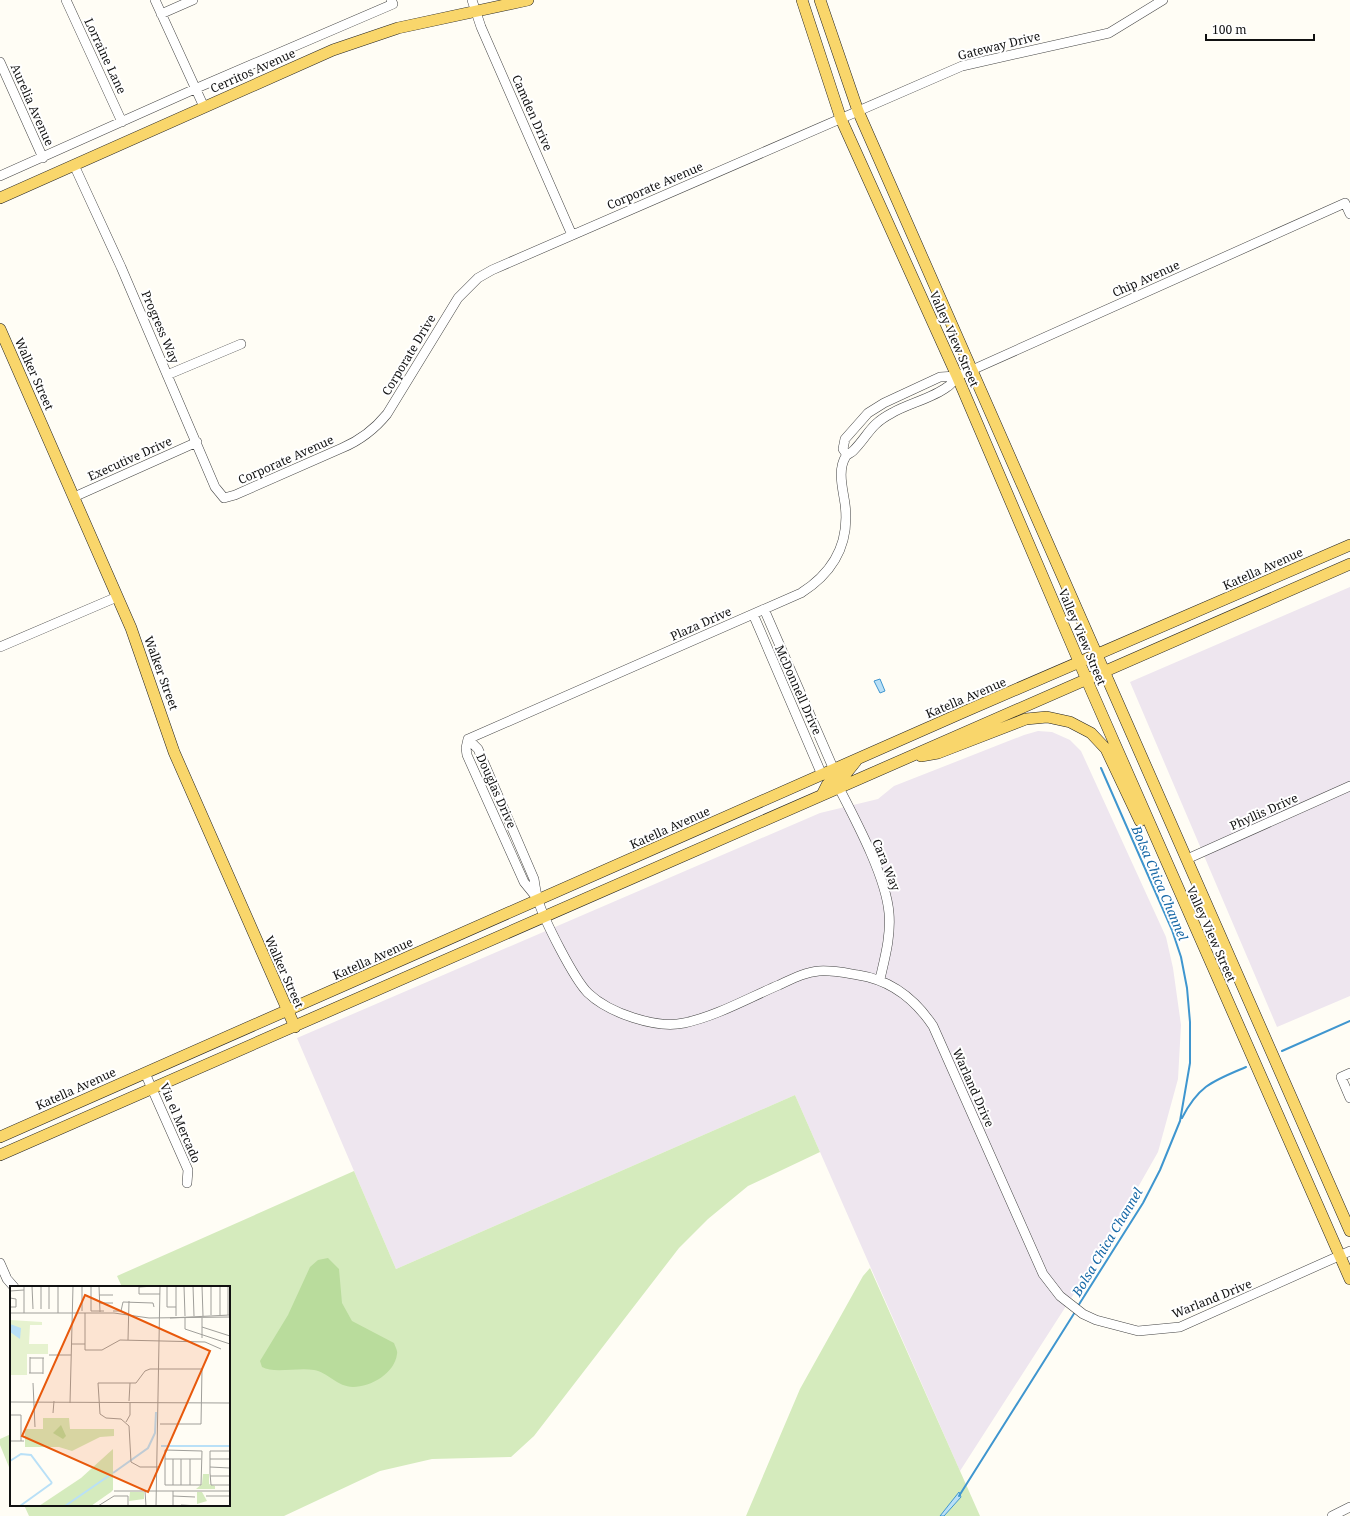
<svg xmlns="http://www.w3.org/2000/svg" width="1350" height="1516" font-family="'Noto Serif',serif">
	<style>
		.industrial { fill: #eee6ef }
		.green { fill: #d5ebbd }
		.forest { fill: #b9dc9c }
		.water { fill: #b9e0f7; stroke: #3f96cf }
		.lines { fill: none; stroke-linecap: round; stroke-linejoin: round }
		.stream { stroke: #3f96cf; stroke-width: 2 }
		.minor-casing { stroke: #444; stroke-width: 10 }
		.major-casing { stroke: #222; stroke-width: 12 }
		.minor { stroke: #fff; stroke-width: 9 }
		.major { stroke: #f9d66b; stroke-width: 11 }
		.labels { text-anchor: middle; stroke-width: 4; stroke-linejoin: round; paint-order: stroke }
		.street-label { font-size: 12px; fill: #111; stroke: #fff }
		.water-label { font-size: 13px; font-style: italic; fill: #1768a6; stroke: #fff }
		.inset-river { fill: none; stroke: #b9e0f7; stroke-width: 2 }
		.inset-road { fill: none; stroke: #a09f9a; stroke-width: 1 }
		.view { fill: #e8590c; fill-opacity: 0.15; stroke: #e8590c; stroke-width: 2 }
		.inset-edge { fill: none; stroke: #111; stroke-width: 2 }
	</style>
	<rect width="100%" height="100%" fill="#fffdf5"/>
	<path class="industrial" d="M1350,587V996L1277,1027L1130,682Z
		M1038,731L1052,732L1070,740L1081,751L1166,937L1173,968L1181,1025L1178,1079L1158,1152L1104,1247L960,1471L795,1095L396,1269L297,1038L820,813L878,799L894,786L1024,735Z"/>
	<path class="green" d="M795,1095L820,1152L748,1186L708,1219L679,1248L534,1436L511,1457L432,1459L380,1471L284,1516H29L24,1505H229V1287H122L117,1276L354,1171L396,1269Z
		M870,1268L980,1516H746L800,1389L863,1276Z
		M11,1434V1472L0,1445V1439Z"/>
	<path class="forest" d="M328,1258L339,1269L342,1303L352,1321L394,1343C395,1346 398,1351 397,1354C395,1373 371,1387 353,1387C338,1387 327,1372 314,1370C298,1367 274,1374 262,1367L260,1361L288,1315L310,1267L318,1260Z"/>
	<path class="water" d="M880,679L885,691L880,693L874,681Z
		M959,1492L961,1497L944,1516H940Z"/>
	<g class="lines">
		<path class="stream" d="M1282,1051L1350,1021
			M1182,1118C1199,1085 1213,1081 1246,1067
			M1078,1306L1143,1203L1160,1170L1180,1121L1190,1063V1022L1187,988L1181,957L1172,930L1101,768
			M959,1496L1075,1312"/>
		<defs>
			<path id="minor" d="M66,0L122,122
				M155,0L204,107
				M472,0L481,27L572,235
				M161,14L193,0
				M0,62L43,158
				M74,165L121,267L215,487L224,498L235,495L342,448C361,440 374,430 387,414L458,298L478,278L492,270L962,66L1109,33L1163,0
				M0,176L197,88L393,4L391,0
				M167,375L241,344
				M847,455L843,449L845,439L868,413L884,403L940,377L957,376L972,370L1345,203L1350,214
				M74,497L197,442
				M764,609L834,770
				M753,614L822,775
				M0,647L117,597
				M468,739L478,749L534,879C535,886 536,893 538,900C544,920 574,979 588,993C609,1013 656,1029 684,1023C717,1016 748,998 779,985C792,979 805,972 819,971C832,970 846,973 858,975C891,980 915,999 933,1026L1043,1274L1060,1296L1083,1314L1096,1320L1138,1331L1180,1327L1350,1251
				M468,739L801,593C834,572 850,543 845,504C843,489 837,470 846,456C848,454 851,453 853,451C869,435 869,425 892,413C907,404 933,398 947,387C951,385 954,380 957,376
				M468,739L466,748L467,755L524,882L537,898
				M839,788C856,821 886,877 889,913C891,936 885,957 880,979
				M1187,859L1350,786
				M145,1073L188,1170L187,1183
				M1350,1073L1341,1077L1350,1098
				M0,1263L7,1279L14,1287
				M1332,1516L1350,1507"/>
			<path id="major" d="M802,0L841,119L957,376L1092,692L1350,1279
				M820,0L858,111L1350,1231
				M0,198L333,50L398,28L528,0
				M0,329L131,628L174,752L295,1027
				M921,756L938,753L1026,719L1047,717L1070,722L1091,733L1106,749L1140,821
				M839,788L840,781L856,761
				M822,795L827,785L834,778V770
				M0,1137L966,711L1350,545
				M0,1155L1350,564"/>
		</defs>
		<use href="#minor" class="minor-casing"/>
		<use href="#major" class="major-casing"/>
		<use href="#minor" class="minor"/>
		<use href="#major" class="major"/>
	</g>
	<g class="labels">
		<g class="street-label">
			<text transform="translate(999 46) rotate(-14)" y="4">Gateway Drive</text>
			<text transform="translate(105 56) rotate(65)" y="4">Lorraine Lane</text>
			<text transform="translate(253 71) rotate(-24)" y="4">Cerritos Avenue</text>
			<text transform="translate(32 105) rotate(66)" y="4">Aurelia Avenue</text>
			<text transform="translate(532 113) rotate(66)" y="4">Camden Drive</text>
			<text transform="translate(655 186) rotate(-23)" y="4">Corporate Avenue</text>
			<text transform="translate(1146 279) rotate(-24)" y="4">Chip Avenue</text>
			<text transform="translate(160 327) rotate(67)" y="4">Progress Way</text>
			<text transform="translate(954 339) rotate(66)" y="4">Valley View Street</text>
			<text transform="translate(409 355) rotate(-59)" y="4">Corporate Drive</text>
			<text transform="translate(34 374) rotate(66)" y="4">Walker Street</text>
			<text transform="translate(130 459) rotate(-24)" y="4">Executive Drive</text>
			<text transform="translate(286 460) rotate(-24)" y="4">Corporate Avenue</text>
			<text transform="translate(1263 569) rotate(-24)" y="4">Katella Avenue</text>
			<text transform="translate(701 624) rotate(-24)" y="4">Plaza Drive</text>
			<text transform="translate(1082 637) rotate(67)" y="4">Valley View Street</text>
			<text transform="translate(161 673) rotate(70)" y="4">Walker Street</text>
			<text transform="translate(798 690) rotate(66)" y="4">McDonnell Drive</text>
			<text transform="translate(966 698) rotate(-23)" y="4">Katella Avenue</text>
			<text transform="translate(496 791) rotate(66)" y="4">Douglas Drive</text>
			<text transform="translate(1264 812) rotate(-24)" y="4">Phyllis Drive</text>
			<text transform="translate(670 828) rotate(-24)" y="4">Katella Avenue</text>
			<text transform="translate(886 865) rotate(68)" y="4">Cara Way</text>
			<text transform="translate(1211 934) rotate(66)" y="4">Valley View Street</text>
			<text transform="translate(373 959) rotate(-24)" y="4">Katella Avenue</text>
			<text transform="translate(284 972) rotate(66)" y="4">Walker Street</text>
			<text transform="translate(973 1088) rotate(66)" y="4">Warland Drive</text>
			<text transform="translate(76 1089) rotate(-24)" y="4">Katella Avenue</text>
			<text transform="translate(180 1123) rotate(67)" y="4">Via el Mercado</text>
			<text transform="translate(1212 1299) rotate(-22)" y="4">Warland Drive</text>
		</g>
		<g class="water-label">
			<text transform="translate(1160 883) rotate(67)" y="5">Bolsa Chica Channel</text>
			<text transform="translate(1107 1242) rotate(-59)" y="5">Bolsa Chica Channel</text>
		</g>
	</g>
	<g transform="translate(10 1286)">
		<rect width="220" height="220" fill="#fffdf5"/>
		<path d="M33,132H59L60,143H104V150L90,151L62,165L49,161H15V143H33ZM103,163V204L101,206L81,220H29L71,192ZM193,188H199V198L205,200V203H186L192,198ZM120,206H134V213L119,215ZM187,206H192L197,215L187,218Z" fill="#d5ebbd"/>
		<path d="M51,139L56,150L53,153L43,147Z" fill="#b9dc9c"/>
		<path d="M0,34L32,36V39H20L19,58H38V68H17V89H0Z" fill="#e6f2cf"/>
		<path d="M0,38L11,42L10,53L0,46Z" fill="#b9e0f7"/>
		<path class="inset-river" d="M151,160H220M0,175L11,168L21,169L42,197M103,187L138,162L145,147L146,126M10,220L42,197M55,220L100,189"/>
		<path class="inset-road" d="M14,0V27M22,0L23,23M39,0V23M48,0V27M81,0V25M89,0L90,26M144,0L129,1V8H150M157,0V21H166M166,0V30M174,0L175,30M183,0L184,30M192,0L193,30M201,0V29M210,0V29M218,0V29M0,5L14,4M89,9H103M0,12L6,13V21H0M89,17H103M31,23V0M72,25V0M81,25H94M103,25H111L113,16L143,17L144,21M0,27H104L139,32L220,31M75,27V64H92L110,54L195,56L211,63M160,32L220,29M175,32V43L220,58M192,41L220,50M192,52V32M118,54L119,15M61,58H75M39,69H61M20,72H34M19,87H33M20,87V71M33,88V72M23,97L25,141M88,97H126L135,85L140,83H192L191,138H150M88,97L90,128L96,132L111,133L119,140L121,176L130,181H150M119,115L120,97M0,116L220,117M60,117L63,0M220,117V80M43,127L44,115M0,129H11V155M116,136L120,129V117M0,155H14M155,164L192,165L191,199H155ZM220,165H200V187L201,199H220M155,173H191M163,173V199M171,173V199M200,173H220M200,181L220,182M200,190H220M180,199V173M104,205H220M135,205L136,220M163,205V220M163,210L185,211M196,210H220M171,219L189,220M88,220L104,210H118V220M146,220L150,0"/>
		<path class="view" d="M75,9L200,65L138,206L12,150Z"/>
		<rect width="220" height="220" class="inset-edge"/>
	</g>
	<path d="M1206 34v6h108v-6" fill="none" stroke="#111111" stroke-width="2"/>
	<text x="1212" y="34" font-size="12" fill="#111111" stroke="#ffffff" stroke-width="3" paint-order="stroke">100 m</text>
</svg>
